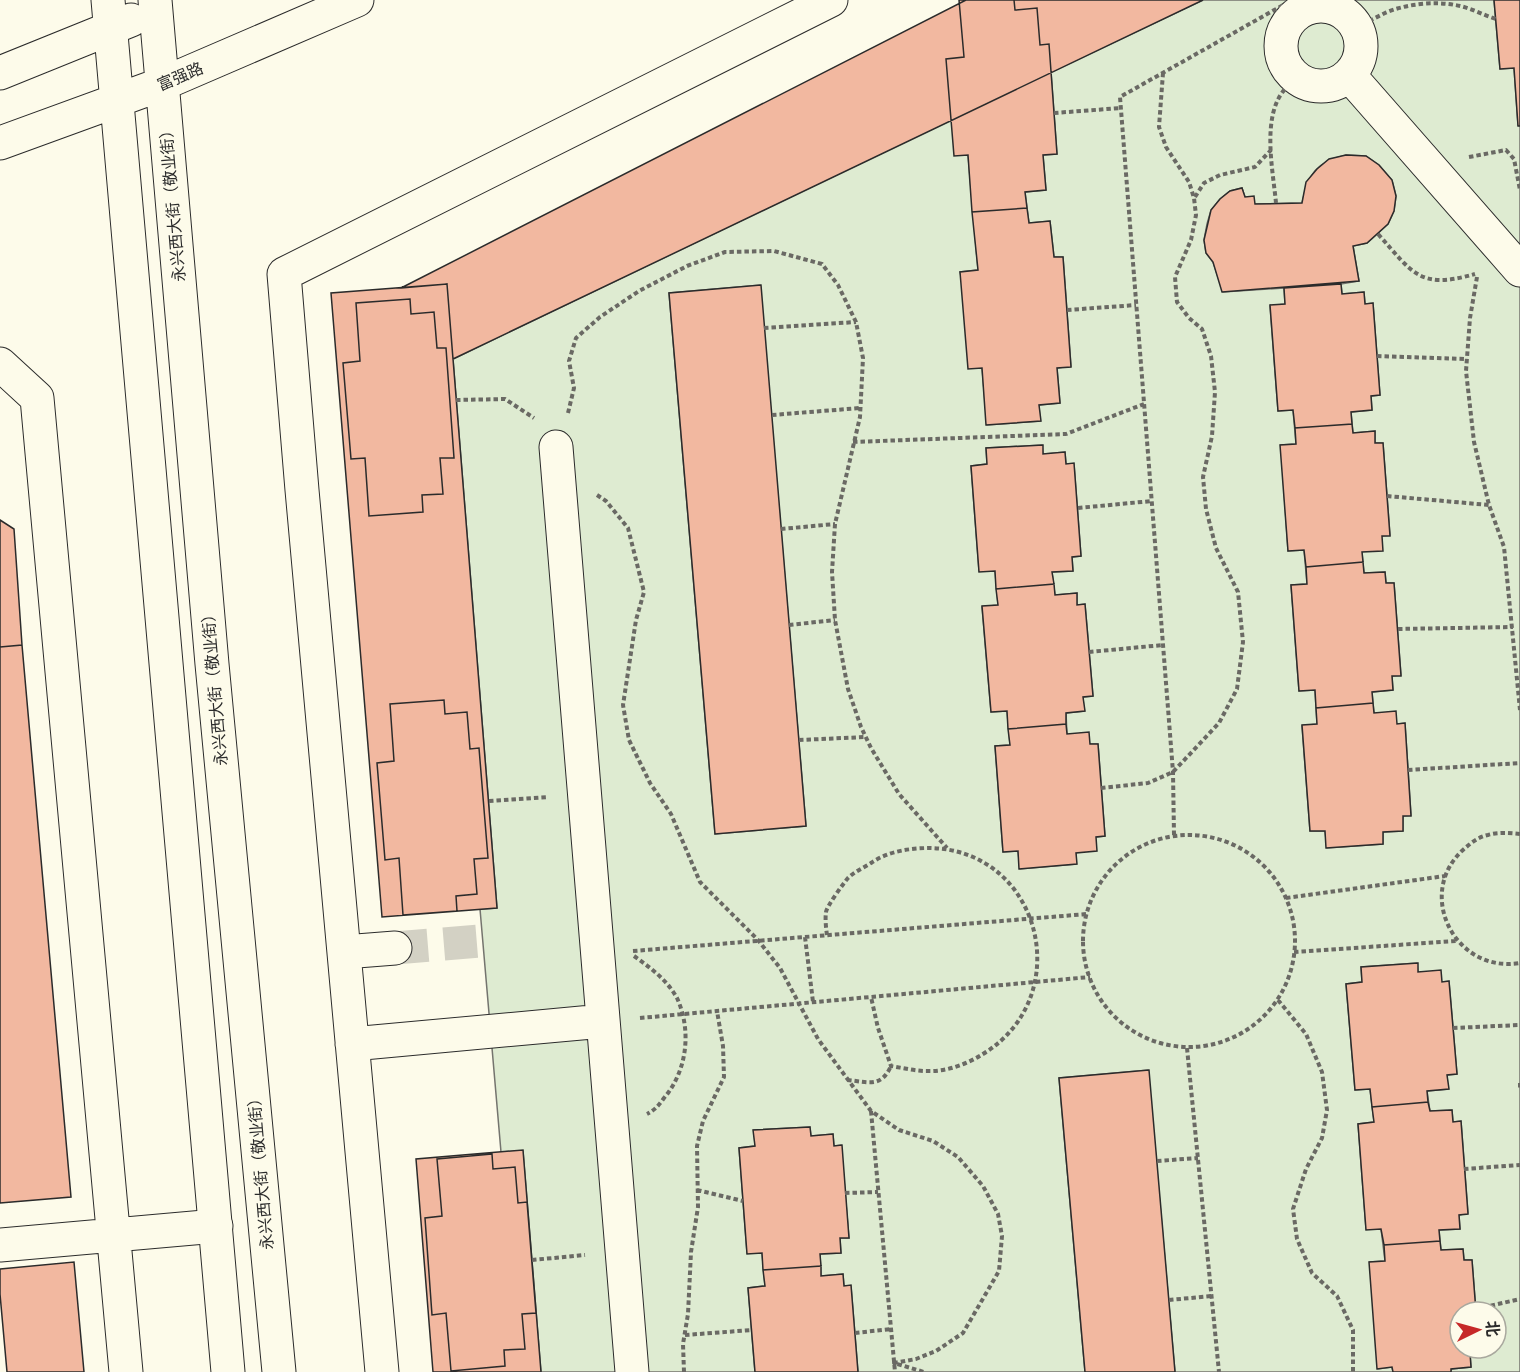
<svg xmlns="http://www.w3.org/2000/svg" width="1520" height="1372" font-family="'Fira Sans Condensed','Noto Sans SC',sans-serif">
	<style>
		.green { fill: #deebd1; stroke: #74746e; stroke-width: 1.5; fill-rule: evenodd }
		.building { fill: #f2b8a0; stroke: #2b2b2b; stroke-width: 1.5 }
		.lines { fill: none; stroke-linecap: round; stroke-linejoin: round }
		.minor-tunnel { stroke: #d3d1c4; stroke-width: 33; stroke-dasharray: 33 16; stroke-linecap: butt }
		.minor-casing { stroke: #2b2b2b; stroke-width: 35 }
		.major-casing { stroke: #2b2b2b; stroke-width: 35 }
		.path { stroke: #6a6964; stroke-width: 4; stroke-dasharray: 4.5 3; stroke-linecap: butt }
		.minor { stroke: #fdfbea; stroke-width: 33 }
		.major { stroke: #fdfbea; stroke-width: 33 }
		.labels { text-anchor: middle; stroke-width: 4.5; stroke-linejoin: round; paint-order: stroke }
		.street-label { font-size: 16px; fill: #2b2b2b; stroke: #fdfbea }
	</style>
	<rect width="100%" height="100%" fill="#fdfbea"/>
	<path class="green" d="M1203,0H1494L1500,69L1514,68L1518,125L1520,126V1372H1451V1369L1471,1367L1470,1353H1479V1348H1496V1312H1476L1472,1260H1464L1463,1249L1441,1250L1439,1230L1460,1229L1459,1215L1468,1213L1461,1121L1453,1122L1452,1110L1430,1111L1427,1091L1448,1089L1447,1075L1457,1074L1449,981L1442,982L1418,972L1417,963L1361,967L1362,982L1346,984L1355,1090L1370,1089L1374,1122L1358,1124L1366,1229H1381L1385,1261L1370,1262L1378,1369L1392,1367L1393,1372H1175L1148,1070L1059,1078L1085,1372H858L851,1286H844L843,1274L821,1276L820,1254L841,1253L840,1238H849L841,1145L834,1146L833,1134L811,1136L810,1127L754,1130L755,1146L739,1148L747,1253H762L765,1286L748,1288L755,1372H541L523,1151L501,1152L480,909L497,908L453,359L951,120L968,155L978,270L960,272L982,368L987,425L1040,421L1039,405L1060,403L1057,368L1071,366L1063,257H1054L1050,221L1029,223L1025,192L1046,190L1043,155L1057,154L1051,72ZM1346,155L1366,156L1379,165L1392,180L1396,196L1394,211L1388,224L1367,243L1353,246L1359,281L1341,284L1342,294L1364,292L1365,304L1373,303L1380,395L1371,396L1372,410L1351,412L1353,433L1375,431V443H1383L1390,535L1382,536L1362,552L1364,573L1385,572L1386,583H1394L1401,675L1392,676L1393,690L1372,692L1374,713L1397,724L1405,723L1411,815L1403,816V831L1383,832V844L1327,848L1325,831H1310L1302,726L1317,724L1315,690L1299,691L1291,585L1307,584L1304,550L1288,551L1281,445L1296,444L1293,410L1278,411L1270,306L1285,304L1284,288L1223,292L1213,262L1206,253L1204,240L1207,224L1211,210L1220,199L1230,191L1242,188L1245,197L1255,204L1302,203C1308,174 1316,162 1346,155ZM760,285L806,826L715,834L669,293ZM1042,445L1043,454L1065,452L1066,464H1074L1081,556L1072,557L1073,571L1052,572L1055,595L1077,593V605L1085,604L1093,696L1083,697L1084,711L1066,713L1067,734L1090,744H1098L1105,836L1096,837L1076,853V864L1020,869L1018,851L1003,852L995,746L1010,745L1007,711L991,712L982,607L998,605L995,571H979L971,466L987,464L986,448Z"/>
	<path class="building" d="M959,0H1014L1015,10L1037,8L1040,45L1049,44L1057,154L1043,155L1046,190L1025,192L1027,208L972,212L968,155L954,156L946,59L964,57Z
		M966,0H1203L453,359L447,284L401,288Z
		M1494,0H1520V126H1518L1514,68L1500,69Z
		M1346,155L1366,156L1379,165L1392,180L1396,196L1394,211L1388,224L1367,243L1353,246L1359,281L1222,292L1213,262L1206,253L1204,240L1211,210L1220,199L1230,191L1242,188L1245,197L1254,196L1255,204L1302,203L1306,182L1317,169L1329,159Z
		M1027,208L1029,223L1050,221L1054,257H1063L1071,367L1057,368L1060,403L1039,405L1041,421L986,425L982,368L968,369L960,272L978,270L972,212Z
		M447,284L497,908L382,917L331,293Z
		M1341,284L1342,294L1364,292L1365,304L1373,303L1380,395L1371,396L1372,410L1351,412L1352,424L1295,428L1293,410L1278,411L1270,305L1285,304L1284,288Z
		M761,285L806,826L715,834L669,293Z
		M410,299L411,314L434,312L437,348H446L454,458H440L443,494L422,495L423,512L369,516L365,458L351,459L343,363L360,361L356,303Z
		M1352,424L1353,433L1375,431V443H1383L1390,536H1382L1383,551L1362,552L1363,562L1306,567L1304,550L1288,551L1280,445L1296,444L1295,428Z
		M1043,445V454L1065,452L1066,464L1074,463L1081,556L1072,557L1073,571L1052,572L1054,584L996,589L995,571L979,572L971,466L987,464L986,448Z
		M0,520L14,529L22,645L0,647Z
		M1363,562L1364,573L1385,572L1386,583H1394L1401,676H1392L1393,690L1372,692L1373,703L1316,708L1315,690L1299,691L1291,585L1307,584L1306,567Z
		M1054,584L1055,595L1077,593V605L1085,604L1093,696L1083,697L1085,711L1066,713V724L1008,729L1007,711L991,712L982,606L998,605L996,589Z
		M22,645L71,1197L0,1203V647Z
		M444,700L445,714L467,712L470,749L479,748L488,858L474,859L477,894L456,896L457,911L403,915L399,858L385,860L377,763L394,761L390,704Z
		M1373,703L1374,713L1396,711L1397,724L1405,723L1411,816H1403V831L1383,832V844L1326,848L1325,831H1310L1302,725L1317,724L1316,708Z
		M1066,724L1067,734L1089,732L1090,744H1098L1105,836L1096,837L1097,851L1076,853L1077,864L1019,869L1018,851L1003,852L995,746L1010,745L1008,729Z
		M1418,963V972L1441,970L1442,982L1449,981L1457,1074L1447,1075L1449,1089L1427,1091L1428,1102L1372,1107L1370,1089L1355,1090L1346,984L1362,982L1361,967Z
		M1149,1070L1175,1372H1085L1059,1078Z
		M1428,1102L1430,1111L1452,1110L1453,1122L1461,1121L1468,1214L1459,1215L1460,1229L1439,1230L1440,1241L1384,1245L1381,1229L1366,1230L1358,1124L1374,1122L1372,1107Z
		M810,1127L811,1136L833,1134L834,1146L842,1145L849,1238H840L841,1253L820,1254L821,1266L763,1270L762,1253L747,1254L739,1148L755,1146L753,1130Z
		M523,1150L541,1372H433L416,1159Z
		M492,1154L493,1169L515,1167L518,1203L527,1202L536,1313L522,1314L525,1349L504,1350L505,1366L451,1371L446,1313L432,1315L425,1218L442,1216L437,1159Z
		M1440,1241L1441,1250L1463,1249L1464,1260H1472L1476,1312H1460V1348H1479V1353H1470L1471,1367L1451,1369V1372H1393L1392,1367L1377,1369L1369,1262L1385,1261L1384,1245Z
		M74,1262L84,1372H7L0,1294V1269Z
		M821,1266V1276L843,1274L844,1286L851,1285L858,1372H755L748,1288L765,1286L763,1270Z"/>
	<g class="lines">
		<path class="minor-tunnel" d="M395,948L492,940"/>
		<defs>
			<path id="minor" d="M1281 46a40 40 0 1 1 80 0a40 40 0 1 1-80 0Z
				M1349,75L1520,270
				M0,364L37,398L126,1372
				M556,447L632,1372
				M344,952L395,948
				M352,1044L603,1021
				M0,1245L216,1226
				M382,1372L302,490L284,274L831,0"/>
			<path id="major" d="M108,0L228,1372
				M155,0L212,664L279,1372
				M0,73L131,20
				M0,143L162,84L357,0"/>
		</defs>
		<use href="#minor" class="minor-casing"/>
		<use href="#major" class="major-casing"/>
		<path class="path" d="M1321,6L1326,0
			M1355,26C1366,23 1375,18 1385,13C1405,4 1435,1 1455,5C1469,7 1483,15 1496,19
			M1054,113L1121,108
			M1469,157L1506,150L1514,159L1520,190
			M1195,197L1204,183L1220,175L1255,167L1271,150
			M1276,203C1273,170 1261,116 1285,89C1289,85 1296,83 1301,81
			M1378,234C1413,273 1419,290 1475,274
			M1477,277L1470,318L1466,371L1474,442L1489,505L1504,547L1520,710
			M1067,310L1136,305
			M764,328L856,322
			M1377,356L1467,359
			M456,400L505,399L534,418
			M568,413L574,388L569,361L576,338L600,317L639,291L687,266L725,252L774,251L822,264L838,285L856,322L863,358L860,417L835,524L832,572L835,620L848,689L861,727L871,748L899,794L947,848
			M772,415L860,408
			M853,442L1066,434L1144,404
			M597,495L606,501L628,528L644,592L636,620L623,705L629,740L650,783L671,814L700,882L758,940L780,968L818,1039L871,1111L899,1130L933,1141L958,1157L983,1186L998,1214L1002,1236L999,1271L963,1333L936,1351L916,1359L894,1363L924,1372
			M1387,496L1489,505
			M1078,508L1152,501
			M781,529L835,524
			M789,625L835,620
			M1398,629L1513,627
			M1089,652L1163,645
			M799,740L866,737
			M1408,770L1520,763
			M1101,788L1148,783L1173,772L1219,723L1237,689L1243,642L1238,592L1216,548L1206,509L1203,477L1212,436L1215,392L1211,356L1202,329L1189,318L1177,302L1175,277L1191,240L1196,215L1194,198L1189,182L1166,147L1159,127L1163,73
			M489,801L548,797
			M1520,834C1509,833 1498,832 1488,835C1478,837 1471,843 1464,849C1414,893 1455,974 1520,963
			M1174,835L1173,772L1120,97L1292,0
			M1083 941a106 106 0 1 1 212 0a106 106 0 1 1-212 0Z
			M1286,898L1445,876
			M827,935C826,928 825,919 826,912C827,906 843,884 848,878C854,872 863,868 871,863C888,851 911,848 931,848C1042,851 1077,997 983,1054C967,1064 946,1072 927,1071C915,1071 903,1068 891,1066L878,1028L871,997
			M805,937L813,1002
			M633,951L1087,914
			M1294,952L1456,941
			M634,956C651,968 667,980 677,998C692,1031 687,1071 664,1098C659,1105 655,1110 647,1114
			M1278,1000L1306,1034L1322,1072L1327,1110L1322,1138L1306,1169L1293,1209L1297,1239L1312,1273L1337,1296L1353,1330V1372
			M640,1018L1090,977
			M1453,1028L1520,1025
			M1187,1048L1219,1372
			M847,1080C869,1082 881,1088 891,1066
			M1520,1083V1088
			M871,1111L895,1372
			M1157,1161L1198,1158
			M1464,1169L1520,1165
			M697,1190L743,1201
			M845,1193L878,1192
			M532,1260L585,1255
			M1169,1300L1212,1296
			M1476,1309L1520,1299
			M855,1333L891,1329
			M685,1335L752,1330
			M684,1372L683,1344L688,1314L691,1252L698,1207L697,1146L703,1121L724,1077L723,1046L717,1011"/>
		<use href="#minor" class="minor"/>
		<use href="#major" class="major"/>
	</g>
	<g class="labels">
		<g class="street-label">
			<text transform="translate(180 76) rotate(-23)" y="6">富强路</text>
			<text transform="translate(172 202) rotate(-95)" y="6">永兴西大街（敬业街）</text>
			<text transform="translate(214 686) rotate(-95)" y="6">永兴西大街（敬业街）</text>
			<text transform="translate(260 1170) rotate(-95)" y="6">永兴西大街（敬业街）</text>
		</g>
	</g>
	<g transform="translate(1478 1330) rotate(85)"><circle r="28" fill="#fdfbea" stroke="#a9a89e" stroke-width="1.5"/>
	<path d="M0-4.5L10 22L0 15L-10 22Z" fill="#c62828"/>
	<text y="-9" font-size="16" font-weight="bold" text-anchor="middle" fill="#2b2b2b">北</text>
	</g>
</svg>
